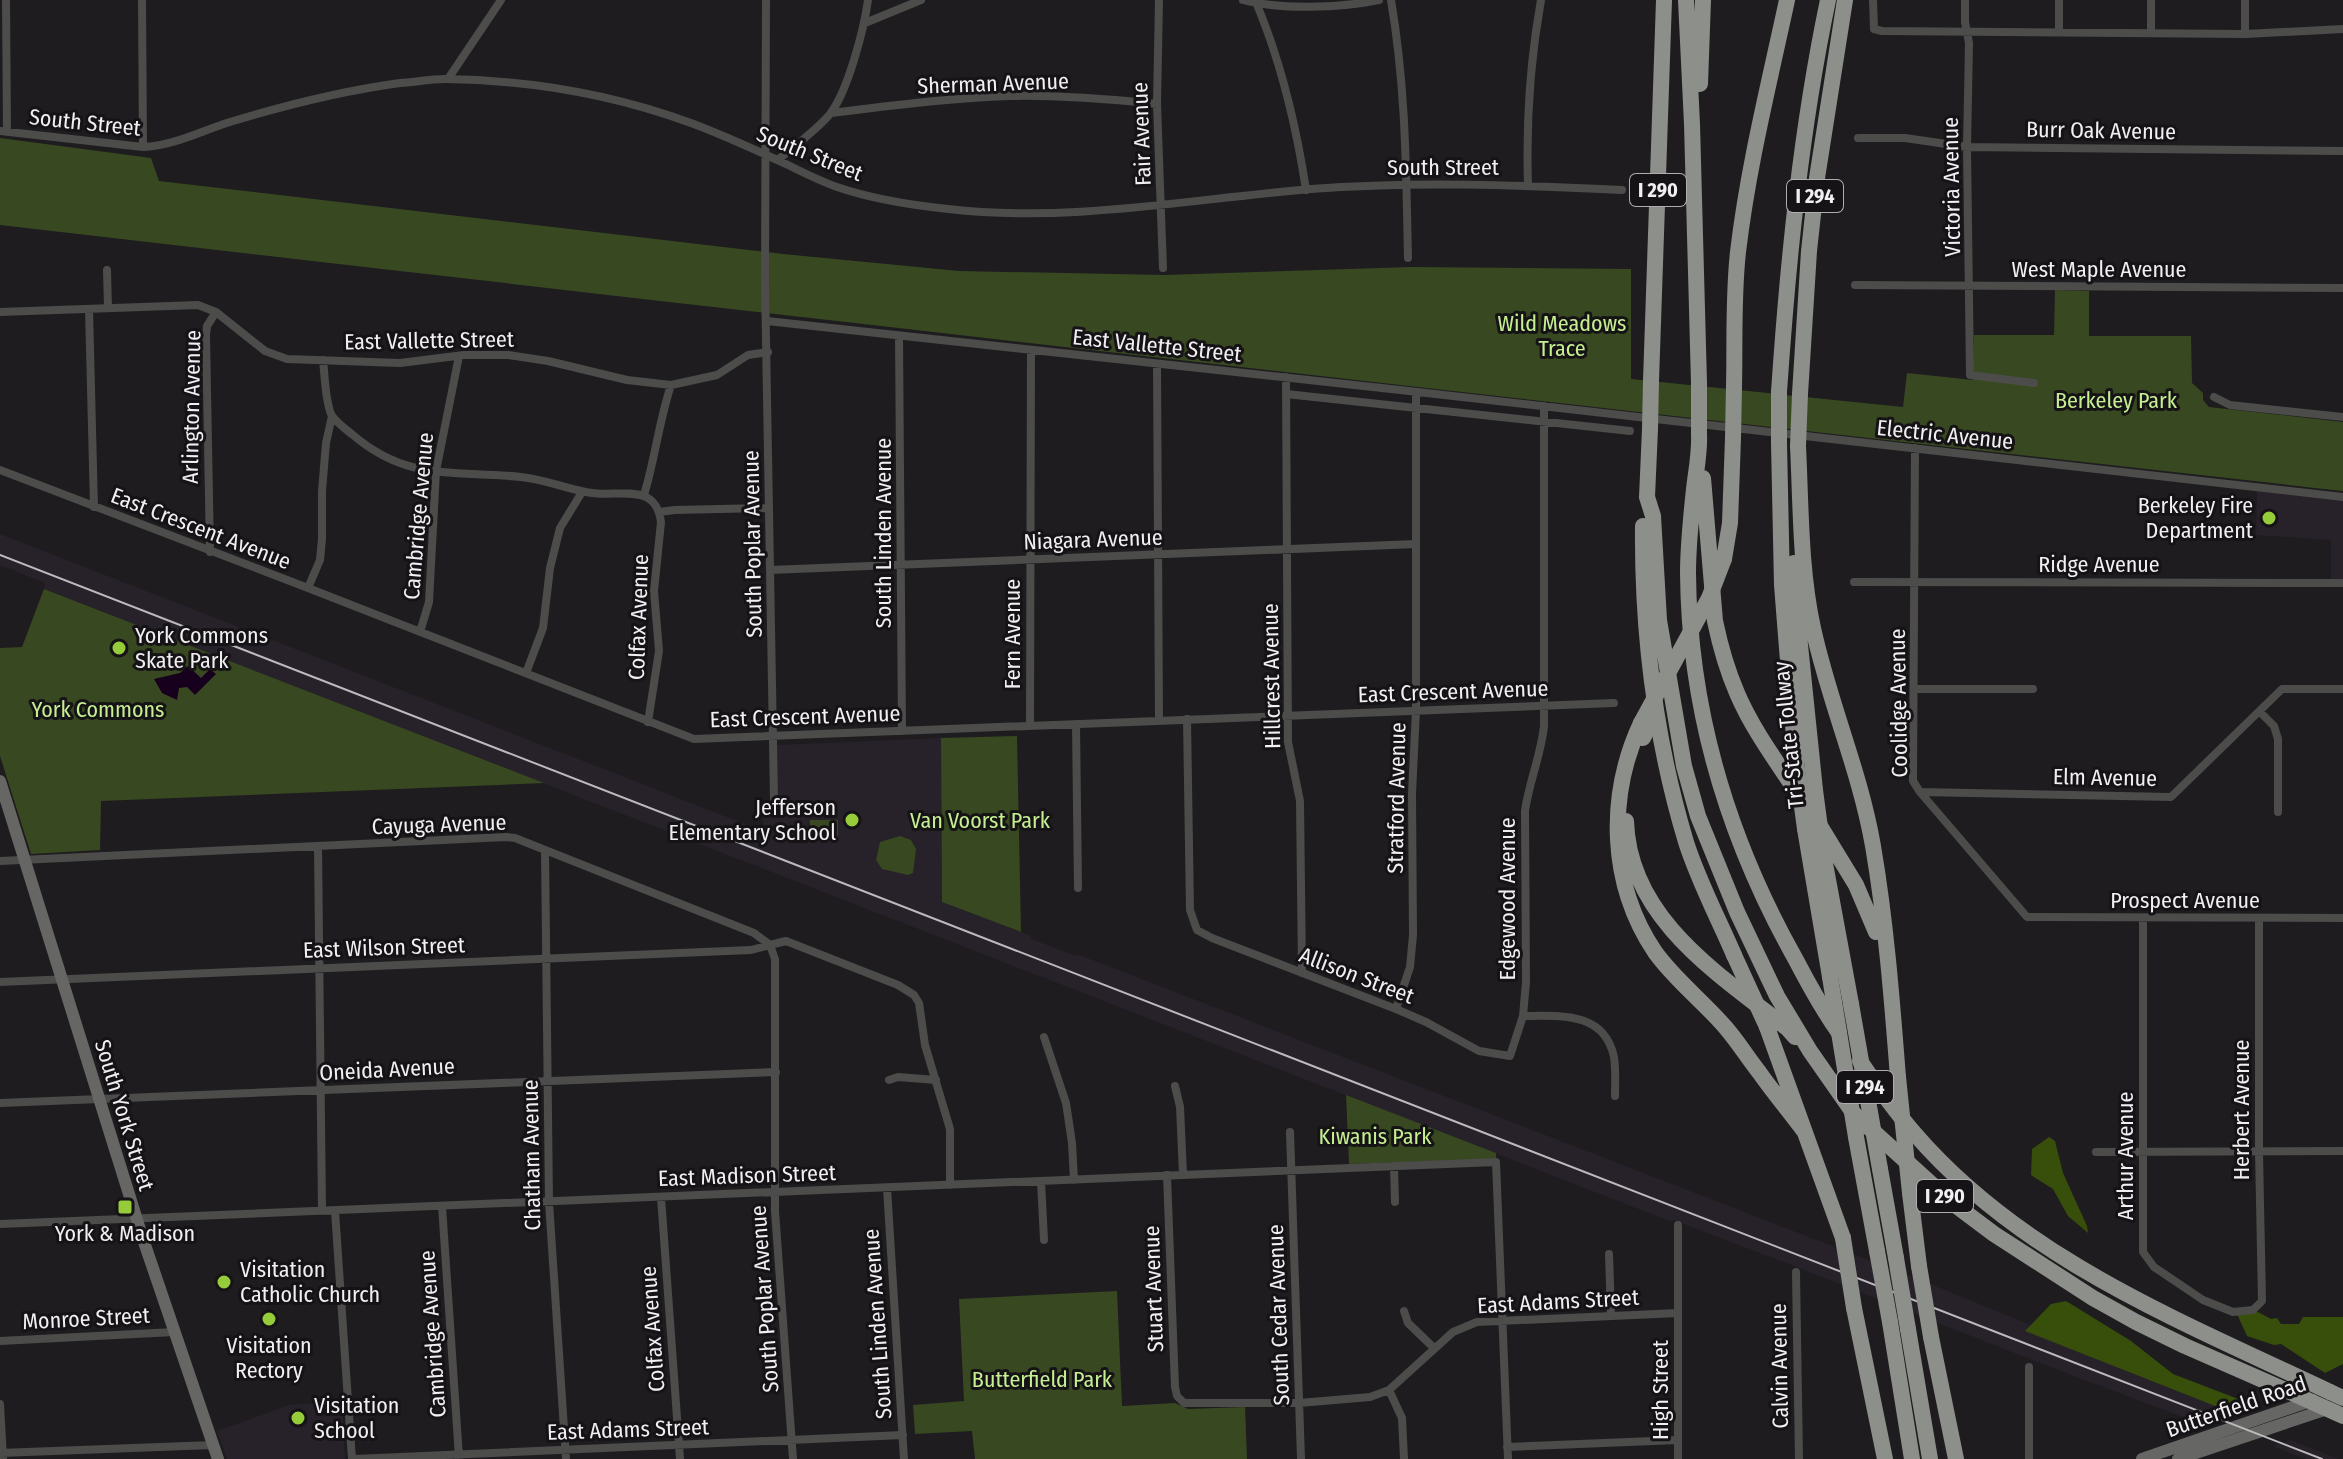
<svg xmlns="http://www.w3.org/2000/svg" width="2343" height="1459" font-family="'Fira Sans Condensed',sans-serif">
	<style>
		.built { fill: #272129 }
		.green { fill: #384821 }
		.forest { fill: #374f0a }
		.water { fill: #17001e }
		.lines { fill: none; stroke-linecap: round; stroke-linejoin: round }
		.minor { stroke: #4c4c4b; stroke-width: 8 }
		.secondary { stroke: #666764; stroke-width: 12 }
		.motorway { stroke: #8c8f8a; stroke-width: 16 }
		.rail { stroke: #bcbabd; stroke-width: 2 }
		.motorway-bridge { stroke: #8c8f8a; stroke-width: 16 }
		.poi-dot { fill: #96cc3a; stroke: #151316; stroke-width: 3 }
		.labels { text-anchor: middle; stroke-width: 6; stroke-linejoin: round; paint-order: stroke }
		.shield { fill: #151316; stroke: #afadb0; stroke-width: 2 }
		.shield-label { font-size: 20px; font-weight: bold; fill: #f1eff2 }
		.street-label { font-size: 22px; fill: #f1eff2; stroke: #151316 }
		.park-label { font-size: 22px; fill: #c6ef92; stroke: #151316 }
		.poi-label { font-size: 22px; fill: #f1eff2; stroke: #151316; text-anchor: start }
	</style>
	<rect width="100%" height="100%" fill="#1e1c1f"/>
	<path class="built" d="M2257,489L2343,498V582H2331V540L2256,535Z
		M0,534L763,831V810L777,800V745L941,738L942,902L1031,936L1030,938L1075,956L1077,954L1933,1285L2235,1408L2196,1422L2037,1362L1791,1265L1673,1220L1672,1222L44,589L45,583L0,565Z
		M342,1401L345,1459H227L217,1431L289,1405Z
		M2290,1440L2339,1459H2306L2273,1446Z"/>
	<path class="green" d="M0,138L151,158L159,181L783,254L959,271L1164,275L1412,267L1631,269V379L1903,407L1907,373L1973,380L1974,335H2054L2055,290L2089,291V336H2191L2192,383L2203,393V400L2209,407L2343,422V491C1562,404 781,315 0,225Z
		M44,589L544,783L101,801L100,850L31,854L0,756V648L22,647Z
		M1017,736L1021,932L942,902L941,738Z
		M810,820H838V839H810Z
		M900,836L911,840L916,849L913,873L908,875L882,869L876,860L880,842Z
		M1346,1095L1496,1153V1159L1349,1164Z
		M1117,1291L1122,1406L1175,1403L1188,1409L1245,1407L1247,1459H975L972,1431L915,1434L913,1405L964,1401L959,1299Z"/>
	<path class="forest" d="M2049,1137L2055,1141L2063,1173L2087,1226L2088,1233L2068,1216L2053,1189L2031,1175L2032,1149Z
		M2066,1301L2131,1341L2173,1374L2254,1405L2233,1413L2025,1331L2051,1304Z
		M2258,1312L2271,1319L2277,1318L2281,1324H2299L2303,1317H2343V1364L2325,1373L2281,1344L2274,1345L2247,1336L2237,1314Z"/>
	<path class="water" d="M188,666L201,678L210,669L216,674L195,695L187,687L179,688L177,700L162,693L154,679L180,673Z"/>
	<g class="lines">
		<path class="minor" d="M6,0L7,132
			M142,0L143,147
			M766,0L765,282L774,799
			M1159,0L1157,104L1163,268
			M1243,0C1281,10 1340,8 1379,0
			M1255,0C1281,61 1296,124 1306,190
			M1391,0C1406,88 1406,170 1408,258
			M1873,0L1874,29L1882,31L2245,34L2343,29
			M1965,0V22L1969,43L1967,147L1970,375L2034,383
			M2059,0V31
			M2151,0V32
			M2245,0V34
			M865,23L921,0
			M448,79L501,0
			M831,113C890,106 949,98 1009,96C1059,95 1108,99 1157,104
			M0,131L143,147C173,146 201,131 230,122C286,105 341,91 400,83C415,82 430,79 445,79C528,80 612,94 691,123C723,135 756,150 788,165C804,173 820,181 837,187C872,199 910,205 948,209C1070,223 1190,199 1311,189C1415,181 1518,185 1622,190
			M1858,138H1905L1967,147L2343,151
			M778,160C795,145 816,131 830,114C848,91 864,29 868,0
			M1528,185C1526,123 1530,61 1541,0
			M107,270L108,308
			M1855,285L2343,288
			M89,309L94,507
			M0,312L198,305L216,312L265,351L287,359L400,363L464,355H508L548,361L627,380L671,385L717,375L748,355L768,352
			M767,321L1400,390L2343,497
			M899,336L902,731
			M323,360C325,377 325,399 331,414C335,422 347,430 353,435C408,482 455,470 521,477C545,479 568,490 592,493C620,497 656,482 661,522L654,591L659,651L648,722
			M1157,364L1159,720
			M1286,377L1288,742L1300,801L1302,973
			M1286,394L1630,431
			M2214,397L2230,405L2343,417
			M1915,448L1913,781L1920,792L2027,917L2343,918
			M0,470L308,588L694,739L1614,703
			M644,495C655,459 659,421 671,385
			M659,512L675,510L768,508
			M210,552L206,335L207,326L216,312
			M770,570L1416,544
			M1854,582L2343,583
			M308,588L320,560L322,539V491L326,443L332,416
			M420,632L429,602L436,471L459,356
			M526,673L543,628L550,568L560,528L582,492
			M1915,689H2033
			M2260,712L2274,726L2278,739V812
			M1187,719L1190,910L1197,930L1212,938L1396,1009L1426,1022L1479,1051L1510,1056L1523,1016L1526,982L1525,811C1529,782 1541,755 1544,726V406
			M1076,724L1078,888
			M1030,726L1031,350
			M1920,792L2171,797L2282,689H2343
			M318,846L322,1211
			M545,851L549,1202L566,1459
			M0,861L506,837L515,838L754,933L770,945L786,941L898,985L914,995L919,1003L925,1045L950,1129V1185
			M2143,918V1252L2154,1267L2203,1300L2233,1312L2253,1310L2262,1301L2259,1152V918
			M0,982L751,950L770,945L775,959V1211L793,1459
			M1396,1009L1410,967L1413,935L1412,794L1416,710V392
			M1523,1016C1560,1016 1604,1011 1614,1057C1616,1070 1615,1084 1615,1096
			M1044,1037L1066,1103L1072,1143L1074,1180
			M889,1080L898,1077L936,1080
			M1175,1086L1180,1107L1183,1174
			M0,1103L776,1072
			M1290,1132L1301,1459
			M2096,1152L2343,1151
			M1394,1166L1395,1202
			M1167,1175L1175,1387L1177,1396L1184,1403H1299L1370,1397L1389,1390L1453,1332L1477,1322L1678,1313
			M1041,1181L1044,1240
			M887,1188L904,1459
			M661,1197L680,1459
			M442,1206L459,1457
			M335,1211L352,1459
			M0,1224L1496,1162L1508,1459
			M1609,1254L1611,1315
			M1796,1272L1799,1459
			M1404,1311L1408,1323L1434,1348
			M0,1341L174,1332
			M2029,1367V1459
			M1389,1390L1402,1418L1404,1459
			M0,1404L3,1459
			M1507,1447L1678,1440
			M0,1453L213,1445
			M354,1459L903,1435
			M1678,1459V1225"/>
		<path class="secondary" d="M0,781L143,1239L218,1459
			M2142,1459L2313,1400
			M2178,1459L2330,1408"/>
		<path class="motorway" d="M1686,0L1692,124L1699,383
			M1700,84L1703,0
			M1651,381L1664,0
			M1734,386C1735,342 1733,297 1738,252C1748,167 1769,84 1787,0
			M1779,392C1788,260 1801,129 1828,0
			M1800,394L1809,251L1817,178L1845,0
			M1650,429L1647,497L1653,516L1659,620L1684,766L1698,816L1737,912L1777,996L1810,1051L1854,1114L1950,1201L1994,1234L2093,1298L2136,1322L2185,1346L2283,1389
			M1699,434C1700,452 1696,471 1694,489C1691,517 1688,545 1688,573C1689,710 1729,841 1796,960C1809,985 1823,1010 1839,1033
			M1779,443L1782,585L1796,762
			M1798,446C1801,506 1800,569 1813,628C1829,702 1860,771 1873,846C1886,922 1892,1000 1898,1077
			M1703,478L1715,621C1720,645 1727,670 1737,693C1753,731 1780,766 1802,800
			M1643,526C1642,633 1655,739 1686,842C1698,880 1718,918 1734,955
			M1724,559L1730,523L1733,438
			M1794,563L1800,645L1815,790
			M1641,723C1607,796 1609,884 1655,952C1675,980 1703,1001 1726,1028C1738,1042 1748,1058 1759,1072C1773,1092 1789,1111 1804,1131
			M1626,821C1629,918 1718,974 1787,1028L1795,1037
			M1820,826L1856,885L1876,932
			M1805,829L1830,977
			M1824,858L1851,1004
			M1767,1027L1843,1238
			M1860,1061C1877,1086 1895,1111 1915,1134C2024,1260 2183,1322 2330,1392
			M1856,1137L1877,1251
			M1880,1169L1896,1258
			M1910,1193L1919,1266
			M1854,1308L1885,1459
			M1890,1322L1912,1459
			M1908,1329L1930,1459
			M1931,1337L1956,1459"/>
		<path class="rail" d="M0,555L2322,1459"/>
		<path class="motorway-bridge" d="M1650,429L1651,381
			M1699,434V383
			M1733,438L1734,386
			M1779,443V392
			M1798,446L1800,394
			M1641,723L1709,598L1724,559
			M1643,738L1655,714
			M1796,762L1805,829
			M1815,790L1824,858
			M1734,955L1767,1027
			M1830,977L1856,1137
			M1851,1004L1880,1169
			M1898,1077L1910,1193
			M1843,1238L1854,1308
			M1877,1251L1890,1322
			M1896,1258L1908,1329
			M1919,1266L1931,1337
			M2283,1389L2343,1416
			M2330,1392L2343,1398"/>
	</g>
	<g class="poi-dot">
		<circle cx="2269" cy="518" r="8"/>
		<circle cx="119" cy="648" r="8"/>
		<circle cx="852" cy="820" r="8"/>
		<rect x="117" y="1199" width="16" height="16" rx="4"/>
		<circle cx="224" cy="1282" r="8"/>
		<circle cx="269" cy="1319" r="8"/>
		<circle cx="298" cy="1418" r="8"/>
	</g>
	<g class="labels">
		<g class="shield">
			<rect x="1630" y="174" width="56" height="32" rx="6"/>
			<rect x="1787" y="180" width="56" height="32" rx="6"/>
			<rect x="1837" y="1071" width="56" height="32" rx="6"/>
			<rect x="1917" y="1180" width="56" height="32" rx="6"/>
		</g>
		<g class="shield-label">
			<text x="1658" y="197">I 290</text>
			<text x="1815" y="203">I 294</text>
			<text x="1865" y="1094">I 294</text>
			<text x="1945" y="1203">I 290</text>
		</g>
		<g class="street-label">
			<text transform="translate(993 83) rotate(-2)" y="8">Sherman Avenue</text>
			<text transform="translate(85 122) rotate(6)" y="8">South Street</text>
			<text transform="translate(2101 130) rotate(1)" y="8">Burr Oak Avenue</text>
			<text transform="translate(1141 134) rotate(-92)" y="8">Fair Avenue</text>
			<text transform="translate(810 153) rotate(22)" y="8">South Street</text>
			<text x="1443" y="175">South Street</text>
			<text transform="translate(1951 187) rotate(-91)" y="8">Victoria Avenue</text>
			<text x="2099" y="277">West Maple Avenue</text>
			<text transform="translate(429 340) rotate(-1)" y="8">East Vallette Street</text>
			<text transform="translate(1157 345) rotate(6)" y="8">East Vallette Street</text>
			<text transform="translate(191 407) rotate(-89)" y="8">Arlington Avenue</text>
			<text transform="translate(1945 434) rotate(6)" y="8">Electric Avenue</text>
			<text transform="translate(418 516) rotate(-85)" y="8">Cambridge Avenue</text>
			<text transform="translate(201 528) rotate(21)" y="8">East Crescent Avenue</text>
			<text transform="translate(883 533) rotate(-90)" y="8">South Linden Avenue</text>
			<text transform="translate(1093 539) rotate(-2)" y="8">Niagara Avenue</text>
			<text transform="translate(752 544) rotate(-91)" y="8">South Poplar Avenue</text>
			<text x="2099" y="572">Ridge Avenue</text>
			<text transform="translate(638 617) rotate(-88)" y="8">Colfax Avenue</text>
			<text transform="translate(1012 634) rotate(-90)" y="8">Fern Avenue</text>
			<text transform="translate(1271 676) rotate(-91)" y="8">Hillcrest Avenue</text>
			<text transform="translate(1453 691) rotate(-2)" y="8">East Crescent Avenue</text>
			<text transform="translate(1898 703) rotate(-91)" y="8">Coolidge Avenue</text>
			<text transform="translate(805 716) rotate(-2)" y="8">East Crescent Avenue</text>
			<text transform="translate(1788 735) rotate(-96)" y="8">Tri-State Tollway</text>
			<text transform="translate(2105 777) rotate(1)" y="8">Elm Avenue</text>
			<text transform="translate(1396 798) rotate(-89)" y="8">Stratford Avenue</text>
			<text transform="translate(439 824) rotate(-2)" y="8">Cayuga Avenue</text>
			<text transform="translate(1507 899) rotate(-90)" y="8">Edgewood Avenue</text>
			<text x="2185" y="908">Prospect Avenue</text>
			<text transform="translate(384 947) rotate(-2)" y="8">East Wilson Street</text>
			<text transform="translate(1357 975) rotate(21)" y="8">Allison Street</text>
			<text transform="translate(387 1069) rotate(-3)" y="8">Oneida Avenue</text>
			<text transform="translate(2241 1110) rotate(-90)" y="8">Herbert Avenue</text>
			<text transform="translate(125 1115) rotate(73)" y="8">South York Street</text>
			<text transform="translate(531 1155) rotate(-91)" y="8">Chatham Avenue</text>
			<text transform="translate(2125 1156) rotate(-90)" y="8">Arthur Avenue</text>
			<text transform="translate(747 1175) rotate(-2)" y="8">East Madison Street</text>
			<text transform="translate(1153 1289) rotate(-92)" y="8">Stuart Avenue</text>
			<text transform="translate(764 1299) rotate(-94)" y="8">South Poplar Avenue</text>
			<text transform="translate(1558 1301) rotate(-3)" y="8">East Adams Street</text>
			<text transform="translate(1278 1315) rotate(-92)" y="8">South Cedar Avenue</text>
			<text transform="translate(86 1318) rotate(-3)" y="8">Monroe Street</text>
			<text transform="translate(877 1324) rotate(-94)" y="8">South Linden Avenue</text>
			<text transform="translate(652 1329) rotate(-94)" y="8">Colfax Avenue</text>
			<text transform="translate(432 1334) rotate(-94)" y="8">Cambridge Avenue</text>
			<text transform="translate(1779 1366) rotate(-91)" y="8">Calvin Avenue</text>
			<text transform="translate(1660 1390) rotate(-90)" y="8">High Street</text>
			<text transform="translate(2236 1406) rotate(-19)" y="8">Butterfield Road</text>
			<text transform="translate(628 1429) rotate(-2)" y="8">East Adams Street</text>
		</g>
		<g class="park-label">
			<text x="1562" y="331">Wild Meadows<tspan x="1562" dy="25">Trace</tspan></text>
			<text x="2116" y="408">Berkeley Park</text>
			<text x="98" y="717">York Commons</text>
			<text x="980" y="828">Van Voorst Park</text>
			<text x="1375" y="1144">Kiwanis Park</text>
			<text x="1042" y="1387">Butterfield Park</text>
		</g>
		<g class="poi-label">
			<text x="2253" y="513" text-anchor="end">Berkeley Fire<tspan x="2253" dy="25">Department</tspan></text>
			<text x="135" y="643">York Commons<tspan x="135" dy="25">Skate Park</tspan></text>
			<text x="836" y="815" text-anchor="end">Jefferson<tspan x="836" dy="25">Elementary School</tspan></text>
			<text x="125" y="1241" text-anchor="middle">York &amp; Madison</text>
			<text x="240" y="1277">Visitation<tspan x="240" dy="25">Catholic Church</tspan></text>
			<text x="269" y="1353" text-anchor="middle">Visitation<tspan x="269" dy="25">Rectory</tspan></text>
			<text x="314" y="1413">Visitation<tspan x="314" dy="25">School</tspan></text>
		</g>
	</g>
</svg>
